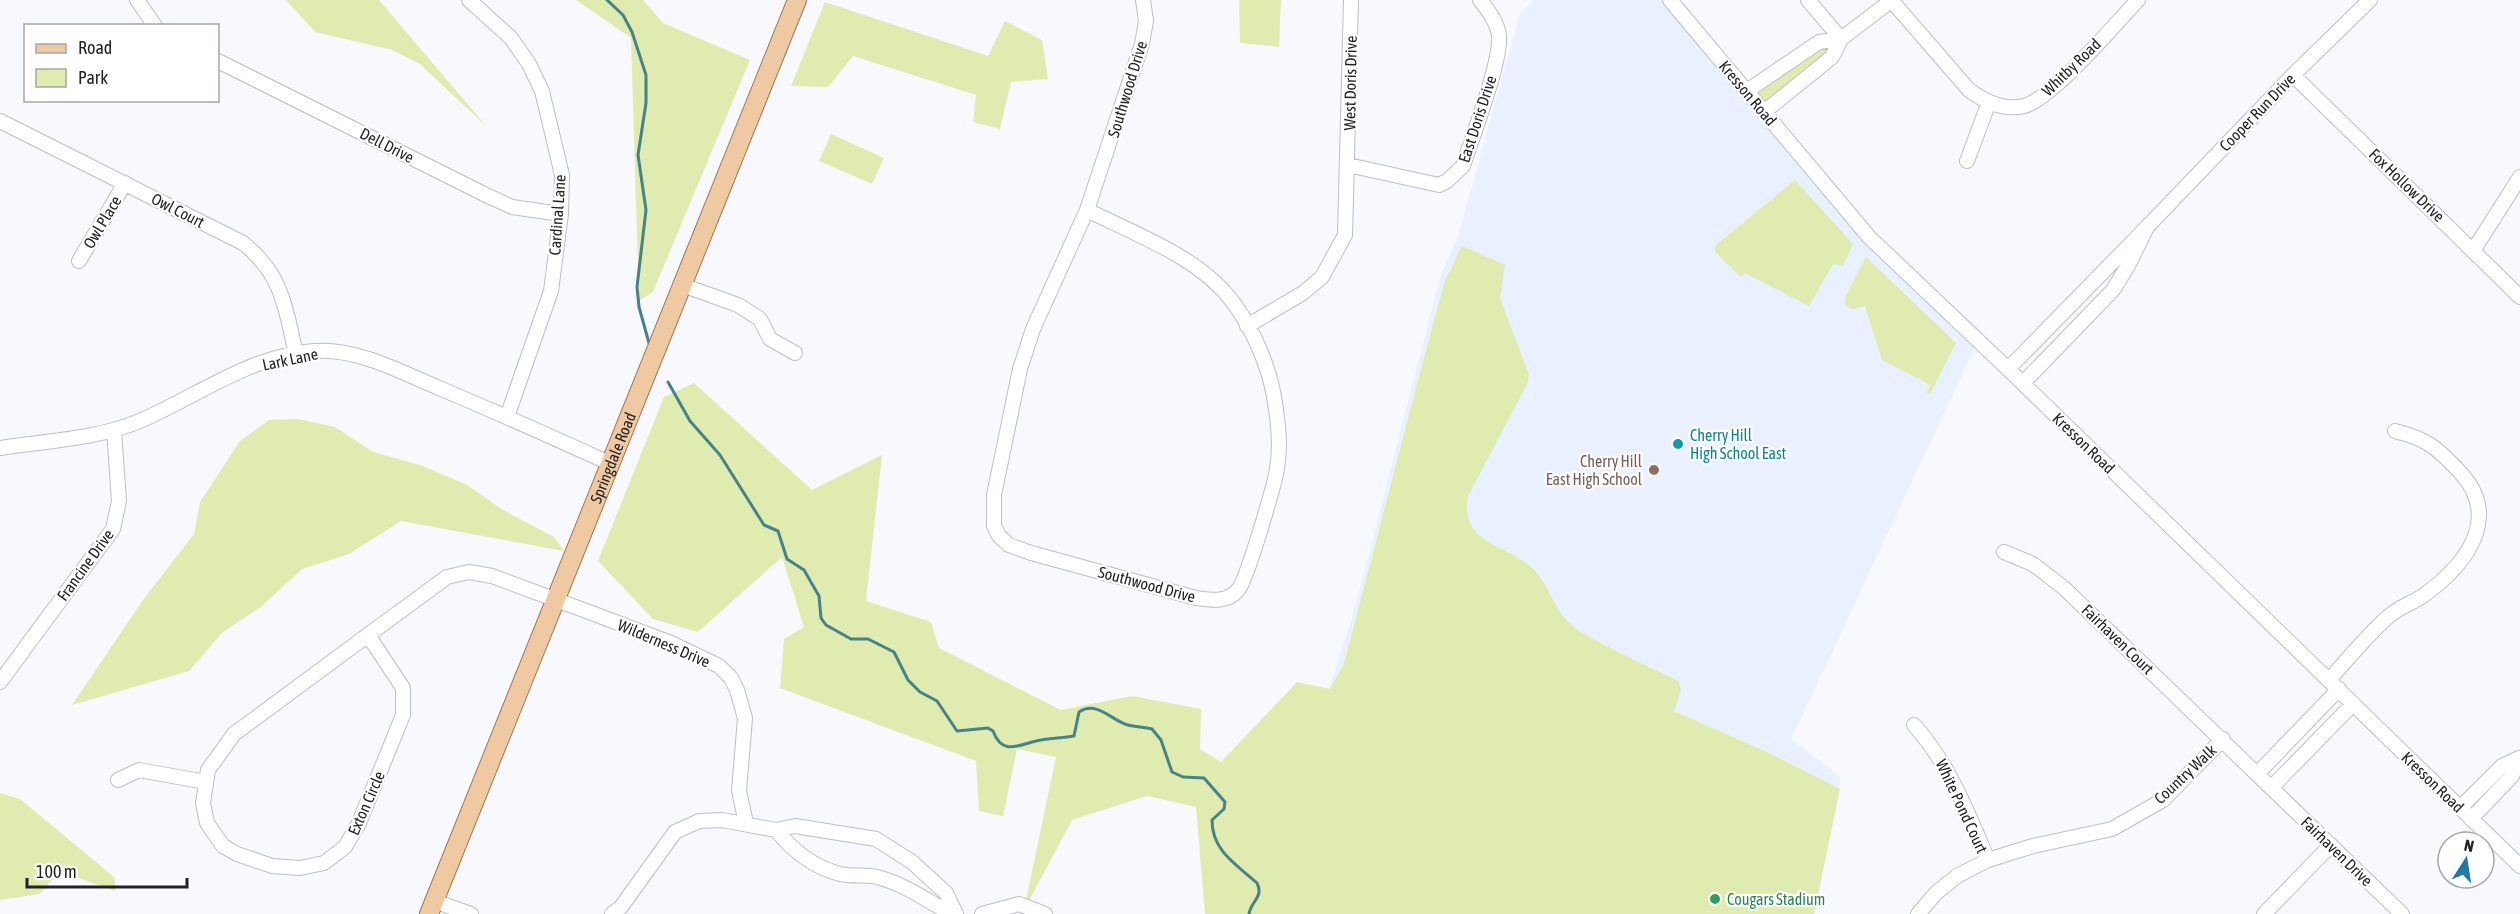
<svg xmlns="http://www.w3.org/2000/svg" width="2520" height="914" font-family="'Asap Condensed',sans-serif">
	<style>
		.built { fill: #e9f0ff }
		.green { fill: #e0ebaf }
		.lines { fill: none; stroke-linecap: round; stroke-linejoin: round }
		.stream { stroke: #45838b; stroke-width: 3 }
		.minor-casing { stroke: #bcbfc7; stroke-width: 16 }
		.major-casing { stroke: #9f774e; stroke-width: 20 }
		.minor { stroke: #fff; stroke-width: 14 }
		.major { stroke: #eec9a2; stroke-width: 18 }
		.culture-dot { fill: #0f9aa8; stroke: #fff; stroke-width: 2 }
		.education-dot { fill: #8d6e63; stroke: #fff; stroke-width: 2 }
		.leisure-dot { fill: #2e9e5b; stroke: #fff; stroke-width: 2 }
		.labels { text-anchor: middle; stroke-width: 4.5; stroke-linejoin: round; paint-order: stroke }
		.street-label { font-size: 16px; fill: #212225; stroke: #fff }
		.culture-label { font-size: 16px; fill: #0d838f; stroke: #fff; text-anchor: start }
		.education-label { font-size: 16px; fill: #785e54; stroke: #fff; text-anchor: end }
		.leisure-label { font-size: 16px; fill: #27864d; stroke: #fff; text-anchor: start }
	</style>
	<rect width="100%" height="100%" fill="#f7f9fe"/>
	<path class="built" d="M1533,0H1681L1875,232L1982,332L1791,739L1841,777L1814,914H1269L1311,746L1355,608L1440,278L1459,233L1520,14Z"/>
	<path class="green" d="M286,0H379L487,127L420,64L392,50L315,32Z
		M576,0H643L663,23L750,60L653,292L639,301L631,38Z
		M1239,0H1281L1279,47L1240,43Z
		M825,2L988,56L1005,21L1042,40L1048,79L1011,82L1000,129L973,122L976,95L853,56L828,87L791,86Z
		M1841,39L1764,112L1747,91L1819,42Z
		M831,134L884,158L872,184L819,161Z
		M1795,180L1853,244L1843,266L1833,264L1809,306L1745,273L1741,277L1715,252V246Z
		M1462,246L1505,265L1500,298L1529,375L1527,384L1468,496C1459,544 1505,543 1532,568C1548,583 1553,606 1568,622C1585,639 1653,668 1678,681L1681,690L1674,711L1771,754L1840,789L1814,914H1205L1196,807L1147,796L1072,820L1024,910L1056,757L1017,749L1003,816L979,811L976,761L780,688L784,639L804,627L782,557L698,632L653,619L598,561L664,397L694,383L812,490L882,455L866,601L931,622L939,648L1061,710L1132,696L1201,709L1200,749L1221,762L1297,682L1330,689L1344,664L1427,346L1445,281Z
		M1866,257L1956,343L1930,394L1927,393L1930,385L1882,360L1865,306L1852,309L1845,305V298Z
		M297,419L335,427L373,452L423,466L467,485L503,510L554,537L564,551L401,521L349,554L302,569L262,606L223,632L189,671L72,705L143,600L194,534L200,502L240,441L269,420Z
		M0,793L20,799L115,878V891L60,871L40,894L0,900Z"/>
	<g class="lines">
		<path class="stream" d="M607,0L623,15L632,32L646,75V103L638,155L646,210L637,287L639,307L649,343
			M668,382L690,421L720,455L764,525L778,531L787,559L804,570L819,596L821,618L826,625L851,639H868L894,652L908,680L920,692L937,701L957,731L988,728L993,731C1003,758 1021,743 1041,740C1052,738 1063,738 1074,736L1079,712C1097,700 1112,721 1128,725C1136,727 1144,727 1152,729L1161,740L1172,772L1183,777L1204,778L1225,802L1224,809L1212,820C1212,851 1236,864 1257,883C1264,897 1251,901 1249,914"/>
		<defs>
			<path id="minor" d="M137,0L155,26
				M469,0L511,38L529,64L542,91L562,175L561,214L551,291L507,417
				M1670,0L1869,237L2008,369L2520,866
				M1808,0L1841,39
				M1891,0L1969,90C1984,101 2004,111 2024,106C2052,99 2116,23 2138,0
				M218,61L486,195L512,207L561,214
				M2293,75L2520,297
				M1747,91L1819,42L1841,39
				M1764,112L1832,57L1841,39L1892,0
				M0,121L243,243C283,275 285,307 296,354
				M1967,161L1989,102
				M1348,165L1439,185L1447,181L1463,166C1472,137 1501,63 1499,36C1498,23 1488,10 1480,0
				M1087,210C1137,235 1202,258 1235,305C1253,330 1269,366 1274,397C1278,419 1281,446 1277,469C1274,486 1247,580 1238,590C1227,603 1211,600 1196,598L1031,553L1009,545L999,536L994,526V495L1020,369L1033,329L1087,210L1142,44L1146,21L1143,0
				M2147,227L2293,75L2370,0
				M2473,251L2520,177
				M79,261L125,183
				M682,285L738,305L760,319L770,339L795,353
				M1247,326L1303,293L1322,277L1345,235L1351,0
				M2008,369L2147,227L2129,264L2113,290L2023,383
				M0,448C46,441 99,439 142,420C197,396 252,355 314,351C357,348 399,371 439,388C496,412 552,437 609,463
				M2004,552L2033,564L2064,588L2402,914
				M368,635L403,688V715L359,823L345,847L324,863L300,868L272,866L237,854L223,846L207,823L203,803L208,770L234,734L368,635L447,577L469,572L492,576L589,612L671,643L719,666L731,678L737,690L745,718L739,791L746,823
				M2329,680C2348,659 2367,635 2389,616C2399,607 2413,603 2424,595C2466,565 2503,517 2459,471C2436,447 2427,439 2395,431
				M0,682L113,529L119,501L114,430
				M1914,725C1949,764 1967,811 1988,860
				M2258,773L2339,689
				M118,780L139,770L206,782
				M2272,787L2353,704
				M2460,808L2502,766L2519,758L2512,776L2471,819
				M776,830C793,851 813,867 840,874C852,877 865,874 877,877C905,884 927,901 952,914
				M434,901L471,914
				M612,914L621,907L675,832L699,821L722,820L776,830L795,826L876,839L912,862L946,893L956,914
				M982,914L1019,904L1045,914
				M1918,914L1936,893L1957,876L1988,860L2033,846L2112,829L2163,800L2223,739
				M2264,914L2331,845"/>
			<g id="major">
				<path id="s1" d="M429,914L797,0"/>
			</g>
		</defs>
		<use href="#minor" class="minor-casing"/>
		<use href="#major" class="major-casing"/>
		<use href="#minor" class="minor"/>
		<use href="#major" class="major"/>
	</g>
	<circle class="culture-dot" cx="1678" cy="444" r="6"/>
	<circle class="education-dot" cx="1654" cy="470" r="6"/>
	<circle class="leisure-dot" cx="1715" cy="899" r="6"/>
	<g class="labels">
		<g class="street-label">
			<text transform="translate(2071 67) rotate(-44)" y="6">Whitby Road</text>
			<text transform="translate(1350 83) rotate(-89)" y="6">West Doris Drive</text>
			<text transform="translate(1127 89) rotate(-73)" y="6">Southwood Drive</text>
			<text transform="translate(1748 93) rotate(50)" y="6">Kresson Road</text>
			<text transform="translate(2257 112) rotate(-46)" y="6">Cooper Run Drive</text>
			<text transform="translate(1477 119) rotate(-72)" y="6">East Doris Drive</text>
			<text transform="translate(387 145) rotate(27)" y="6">Dell Drive</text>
			<text transform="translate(2407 185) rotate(44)" y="6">Fox Hollow Drive</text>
			<text transform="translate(178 210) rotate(27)" y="6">Owl Court</text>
			<text transform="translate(557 215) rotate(-86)" y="6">Cardinal Lane</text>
			<text transform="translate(102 222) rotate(-59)" y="6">Owl Place</text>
			<text transform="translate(290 359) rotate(-12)" y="6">Lark Lane</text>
			<text transform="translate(2084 443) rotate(44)" y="6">Kresson Road</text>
			<text dy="6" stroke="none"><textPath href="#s1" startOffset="492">Springdale Road</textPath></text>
			<text transform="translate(85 565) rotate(-54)" y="6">Francine Drive</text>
			<text transform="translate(1147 584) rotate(15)" y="6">Southwood Drive</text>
			<text transform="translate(2118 639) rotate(44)" y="6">Fairhaven Court</text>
			<text transform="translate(664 643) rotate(23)" y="6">Wilderness Drive</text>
			<text transform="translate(2185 774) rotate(-43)" y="6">Country Walk</text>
			<text transform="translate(2433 782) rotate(44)" y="6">Kresson Road</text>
			<text transform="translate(366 803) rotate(-66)" y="6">Exton Circle</text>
			<text transform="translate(1962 806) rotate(65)" y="6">White Pond Court</text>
			<text transform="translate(2337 851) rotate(44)" y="6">Fairhaven Drive</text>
		</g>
		<g class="culture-label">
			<text x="1690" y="441">Cherry Hill<tspan x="1690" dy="18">High School East</tspan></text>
		</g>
		<g class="education-label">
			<text x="1642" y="467">Cherry Hill<tspan x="1642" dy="18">East High School</tspan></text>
		</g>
		<g class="leisure-label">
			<text x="1727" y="905">Cougars Stadium</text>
		</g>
	</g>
	<rect x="24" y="24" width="195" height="78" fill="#ffffff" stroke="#a6a7a8" stroke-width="1.5"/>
	<rect x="36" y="44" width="30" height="9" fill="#eec9a2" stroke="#a6a7a8" stroke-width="1.5"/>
	<text x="78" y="54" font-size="18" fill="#212225">Road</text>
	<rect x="36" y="69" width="30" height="18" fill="#e0ebaf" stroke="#a6a7a8" stroke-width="1.5"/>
	<text x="78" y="84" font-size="18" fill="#212225">Park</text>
	<g transform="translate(2466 860) rotate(12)"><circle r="28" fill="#ffffff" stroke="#a6a7a8" stroke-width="1.5"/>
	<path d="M0-4.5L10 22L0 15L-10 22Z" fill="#2278a7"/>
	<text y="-9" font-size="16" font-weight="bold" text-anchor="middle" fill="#212225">N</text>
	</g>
	<path d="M27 878v9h160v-9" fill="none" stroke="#212225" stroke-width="3"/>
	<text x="36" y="878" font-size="18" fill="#212225" stroke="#ffffff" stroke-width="4.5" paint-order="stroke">100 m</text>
</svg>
